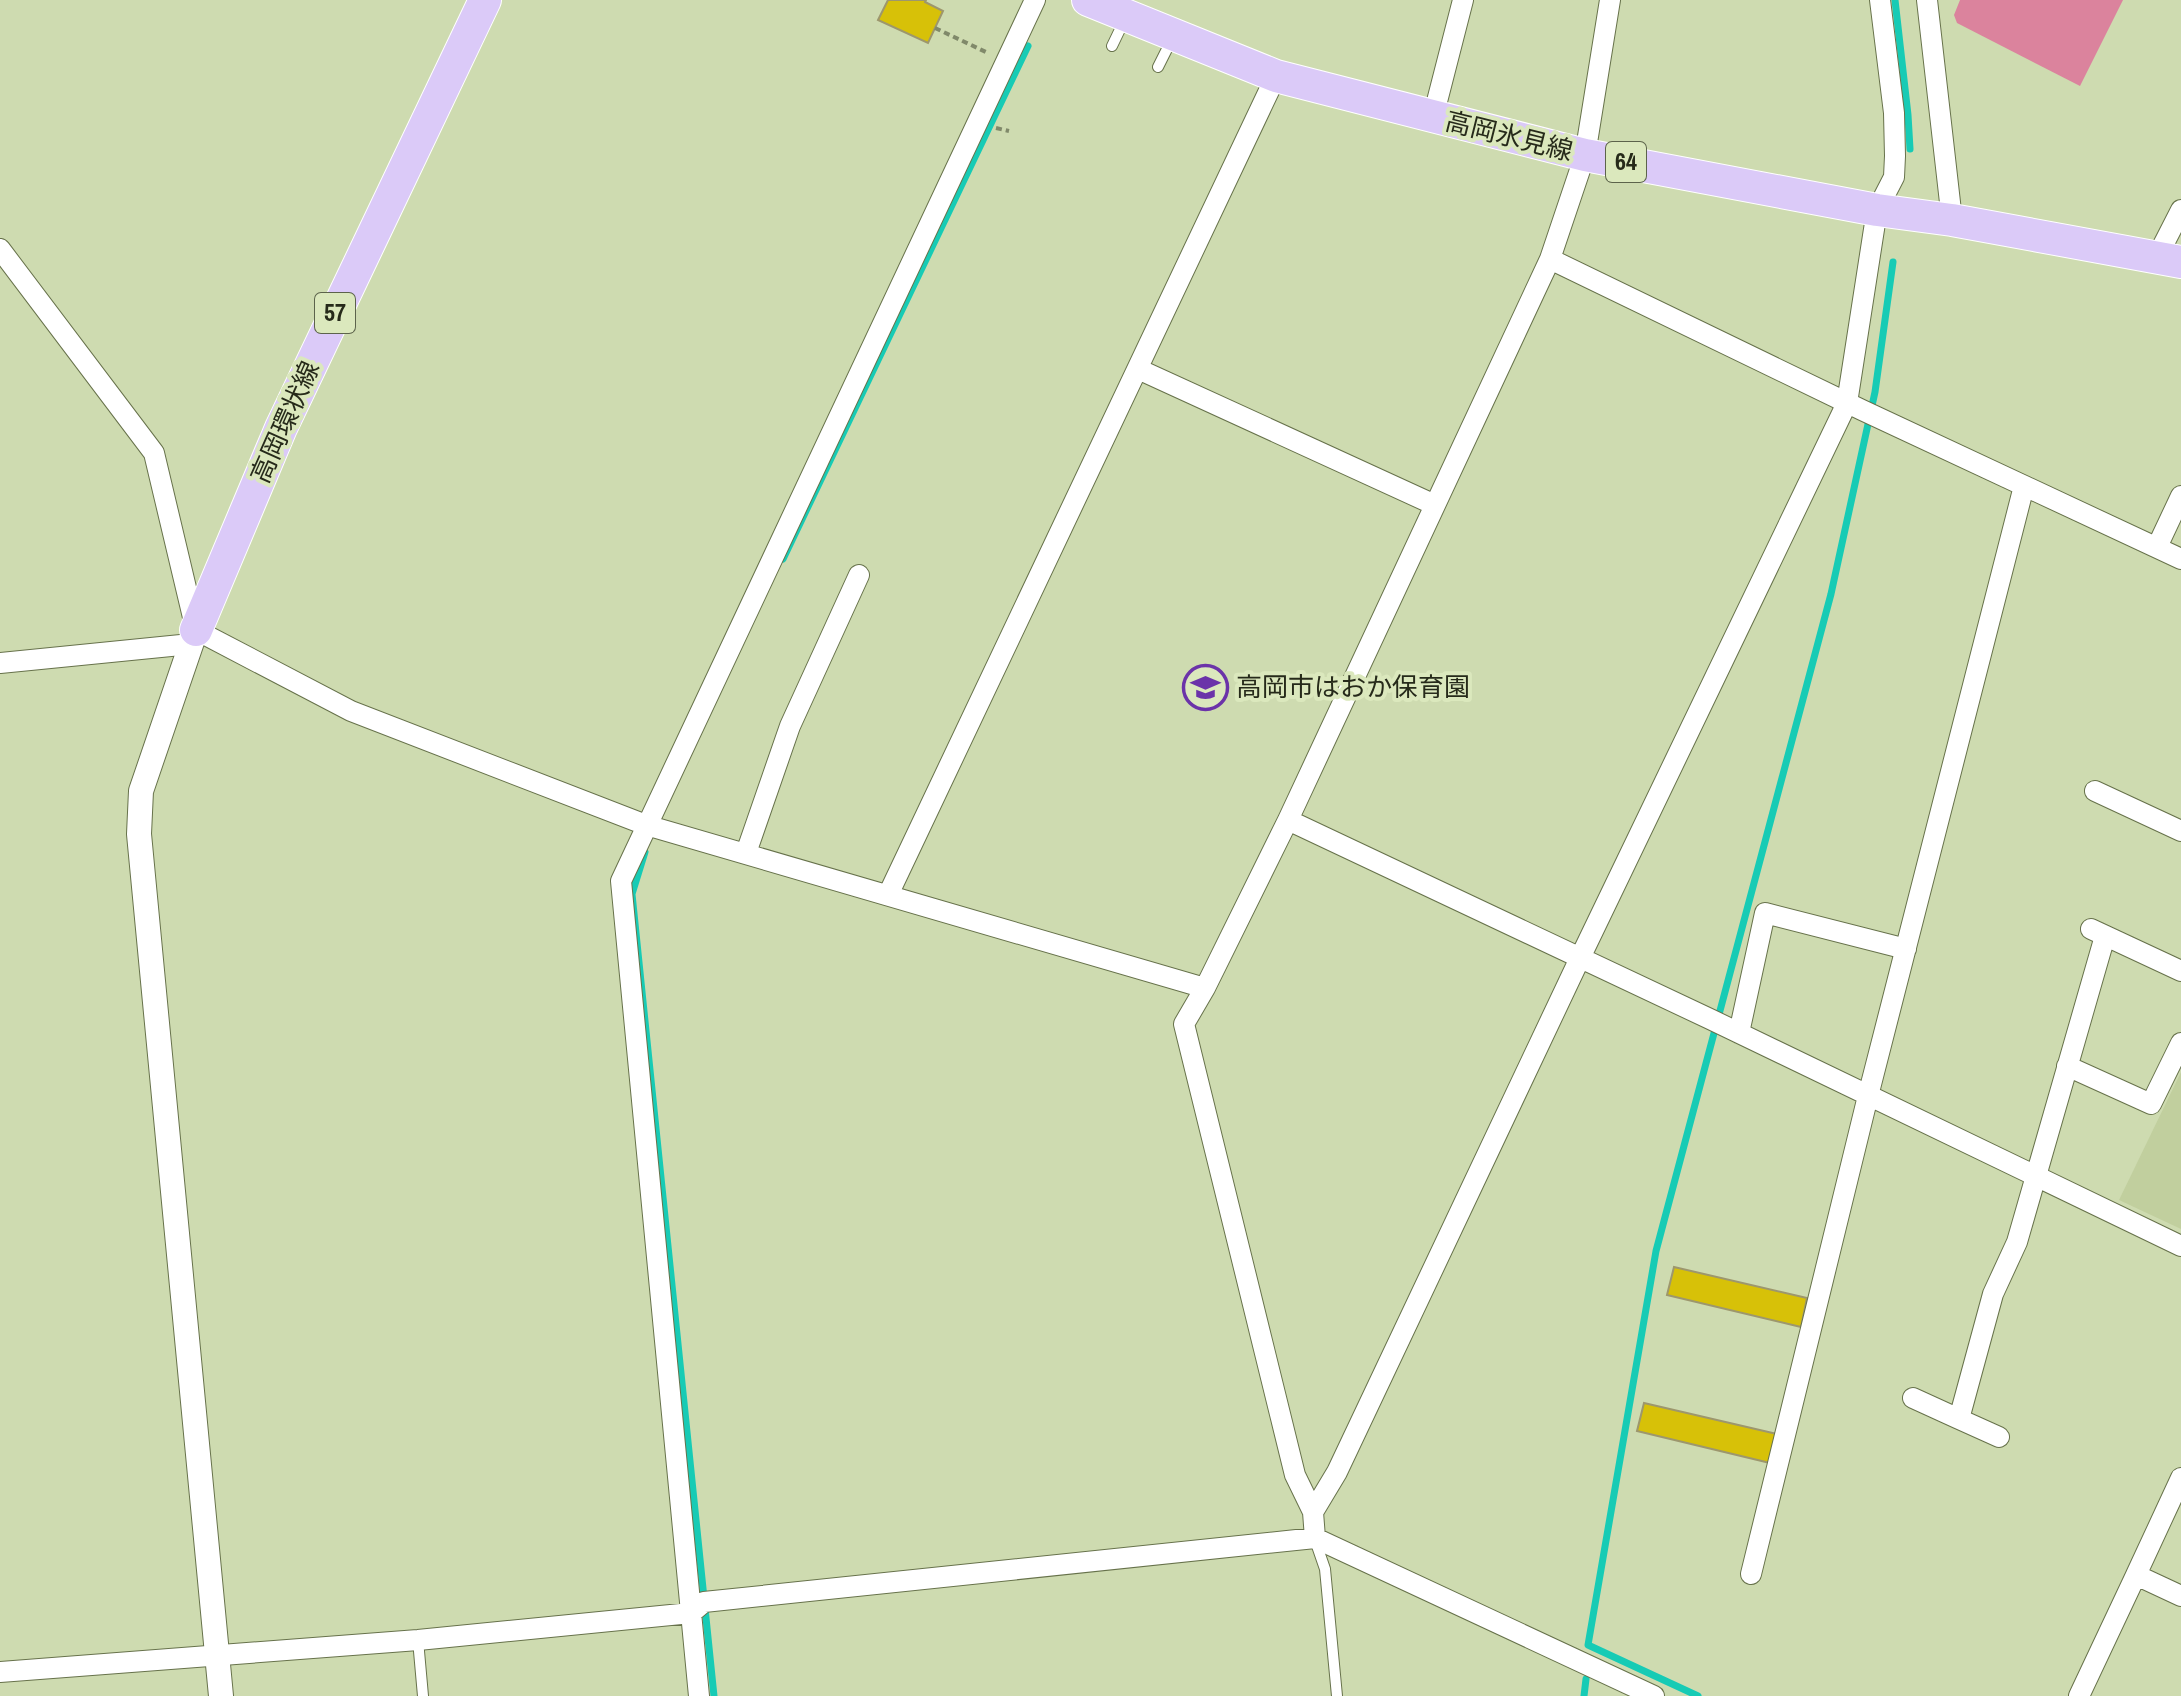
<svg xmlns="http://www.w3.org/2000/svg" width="2181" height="1696" font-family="'Archivo Narrow','Noto Sans JP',sans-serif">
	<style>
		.built { fill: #c1cf9e }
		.garden { fill: #db839d }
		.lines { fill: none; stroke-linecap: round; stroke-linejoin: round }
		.stream { stroke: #17cbb5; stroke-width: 7 }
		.building { fill: #d7c108; stroke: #9d976d; stroke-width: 2 }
		.service-casing { stroke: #67724b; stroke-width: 12 }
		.minor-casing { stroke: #67724b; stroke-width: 22 }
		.tertiary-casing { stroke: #67724b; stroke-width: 26 }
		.primary-casing { stroke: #fff; stroke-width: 34 }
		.path { stroke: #80896a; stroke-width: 4; stroke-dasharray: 6 4; stroke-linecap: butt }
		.service { stroke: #fff; stroke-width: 10 }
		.minor { stroke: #fff; stroke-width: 20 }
		.tertiary { stroke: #fff; stroke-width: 24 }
		.primary { stroke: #dbcaf8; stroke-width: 32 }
		.labels { text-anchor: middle; stroke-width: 8; stroke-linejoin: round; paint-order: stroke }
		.shield { fill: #dbe8bd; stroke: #5c634b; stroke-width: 2 }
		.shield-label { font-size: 24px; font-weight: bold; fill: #262a1a }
		.street-label { font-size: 26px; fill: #262a1a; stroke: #dbe8bd }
		.poi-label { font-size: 26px; fill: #262a1a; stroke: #dbe8bd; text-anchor: start }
	</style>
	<rect width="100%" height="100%" fill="#cedbb0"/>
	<path class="built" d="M2181,1072V1229L2119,1200Z"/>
	<path class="garden" d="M1960,0H2123L2080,86L1957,23L1954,15Z"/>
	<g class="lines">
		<path class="stream" d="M1895,0L1908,115L1910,149
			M783,559L1028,46
			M645,852L632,894L714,1696
			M1584,1696L1586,1679
			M1698,1696L1588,1645L1656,1251L1831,594L1875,392L1893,262"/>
	</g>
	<path class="building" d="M888,0H926L925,2L943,11L928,43L878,20Z
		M1674,1267L1807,1298L1801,1327L1667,1295Z
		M1644,1403L1777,1434L1770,1463L1637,1431Z"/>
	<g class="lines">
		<defs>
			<path id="service" d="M1112,46L1125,19
				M1158,67L1173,37
				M1315,1540L1325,1569L1337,1696
				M418,1640L423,1696"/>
			<path id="minor" d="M1927,0L1952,220
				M1433,117L1463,0
				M0,249L154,453L196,630L351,711L646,825L1205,988
				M2157,257L2181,210
				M1550,259L1862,410L2181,559
				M1138,369L1435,505
				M2157,547L2181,496
				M0,663L191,644
				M2095,791L2181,831
				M1288,820L1710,1019L2181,1246
				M746,853L790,726L859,575
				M888,895L1276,76
				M2091,929L2181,971
				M1739,1033L1765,913L1906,949
				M2067,1066L2151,1104L2181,1043
				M1913,1398L1959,1419L1993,1294L2017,1242L2105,936
				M1959,1419L1999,1437
				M2181,1478L2136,1575L2181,1596
				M1313,1512L1337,1472L1580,958L1847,403L1877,210L1894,177L1895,156L1894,113L1880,0
				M1315,1538L1313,1512L1295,1475L1184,1024L1205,988L1288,820L1550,259L1585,155L1610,0
				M1751,1574L1868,1096L2024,486
				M0,1672L418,1640L691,1613L704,1602L1315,1538L1654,1696
				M699,1696L621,881L1035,0
				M2079,1696L2136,1575"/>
			<path id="tertiary" d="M196,630L141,791L139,834L221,1696"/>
			<path id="primary" d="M1088,0L1276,76L1585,155L1877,210L1952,220L2181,262
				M196,630L281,428L485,0"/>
		</defs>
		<use href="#service" class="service-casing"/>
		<use href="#minor" class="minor-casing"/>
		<use href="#tertiary" class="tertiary-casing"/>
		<use href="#primary" class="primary-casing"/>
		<path class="path" d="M935,28L988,53
			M996,128L1009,131"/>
		<use href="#service" class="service"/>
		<use href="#minor" class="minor"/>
		<use href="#tertiary" class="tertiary"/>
		<use href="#primary" class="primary"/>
	</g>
	<defs>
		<symbol id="school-ring" viewBox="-11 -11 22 22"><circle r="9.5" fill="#dbe8bd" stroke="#6b33a9" stroke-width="1.5"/><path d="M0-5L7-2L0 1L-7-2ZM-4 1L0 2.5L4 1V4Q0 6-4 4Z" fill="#6b33a9"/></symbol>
	</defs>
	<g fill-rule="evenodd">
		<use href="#school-ring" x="1180" y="662" width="51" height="51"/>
	</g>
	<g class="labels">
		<g class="shield">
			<rect x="1606" y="142" width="40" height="40" rx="6"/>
			<rect x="315" y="293" width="40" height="40" rx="6"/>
		</g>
		<g class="shield-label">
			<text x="1626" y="170">64</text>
			<text x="335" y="321">57</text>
		</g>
		<g class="street-label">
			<text transform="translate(1509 136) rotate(14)" y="9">高岡氷見線</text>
			<text transform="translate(285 422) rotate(-66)" y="9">高岡環状線</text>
		</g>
		<g class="poi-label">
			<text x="1236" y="696">高岡市はおか保育園</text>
		</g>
	</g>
</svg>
